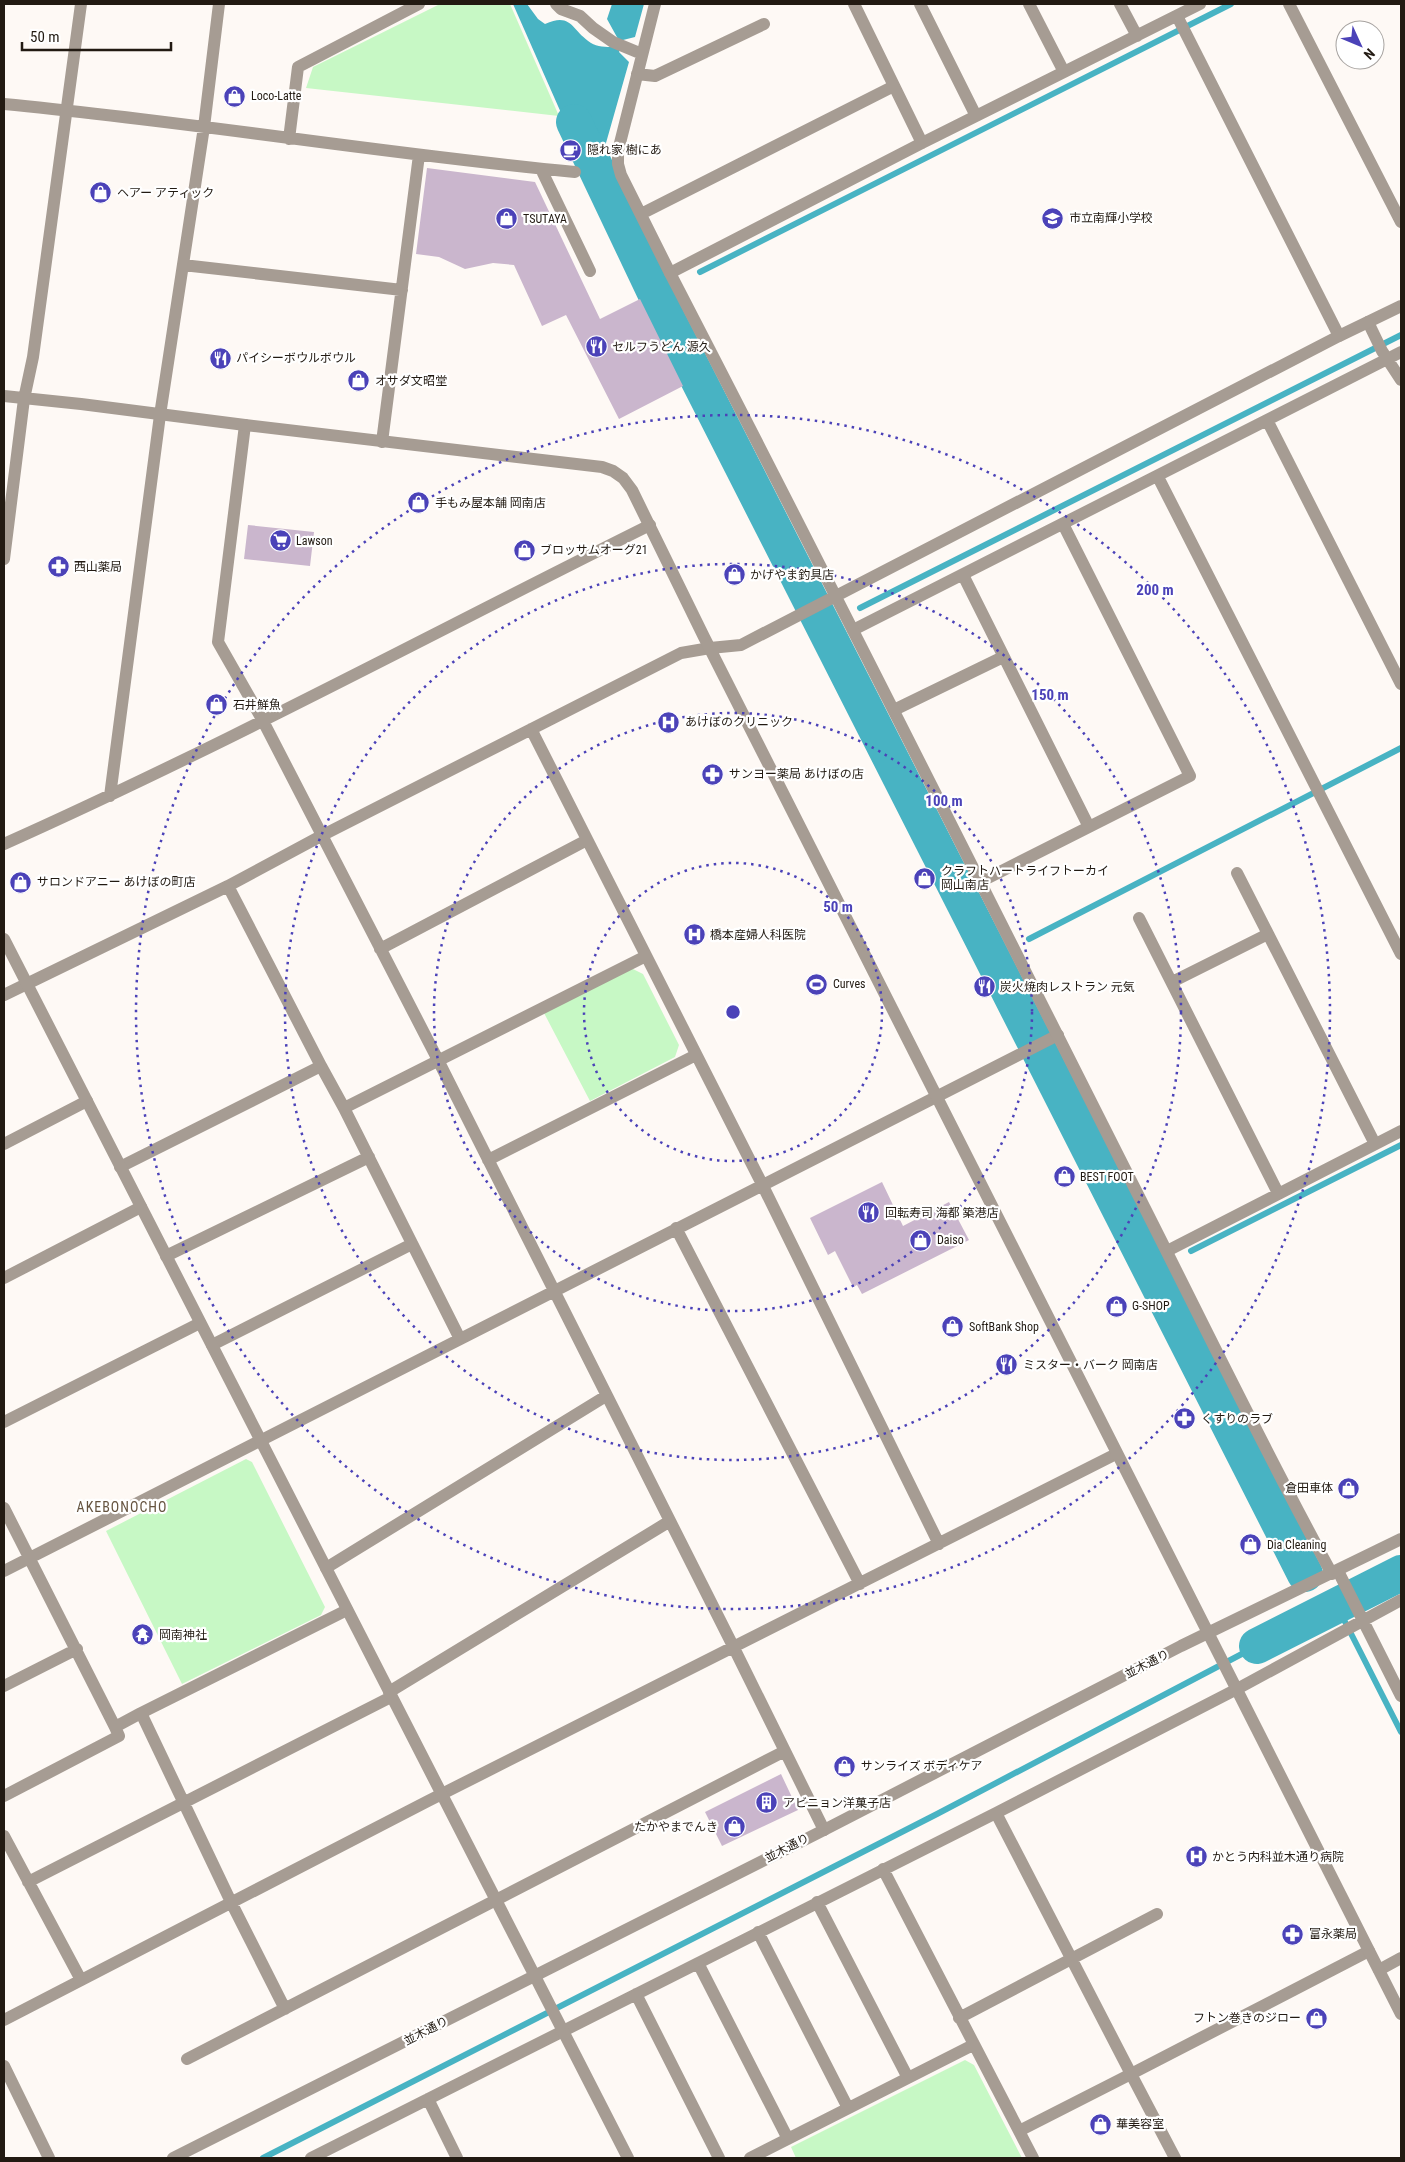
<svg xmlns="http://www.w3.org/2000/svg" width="1405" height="2162" font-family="'Roboto Condensed','Noto Sans JP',sans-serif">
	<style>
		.green { fill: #c7f8c5 }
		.water { fill: #48b3c3 }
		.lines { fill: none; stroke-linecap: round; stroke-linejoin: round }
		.stream { stroke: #48b3c3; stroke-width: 6 }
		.river { stroke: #48b3c3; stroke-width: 36 }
		.building { fill: #cab6cd }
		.minor { stroke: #a69c93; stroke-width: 12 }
		.tertiary { stroke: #a69c93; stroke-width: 12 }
		.ring { fill: none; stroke: #4b42b8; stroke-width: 2.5; stroke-dasharray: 2.5 5 }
		.labels { text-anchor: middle; stroke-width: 4.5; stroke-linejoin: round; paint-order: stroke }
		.poi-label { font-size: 12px; fill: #221a12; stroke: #fff; text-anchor: start }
		.street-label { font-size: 12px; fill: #221a12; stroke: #fff }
		.neighbourhood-label { font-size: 14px; letter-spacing: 1px; fill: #65533f; stroke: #fff }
		.centre { fill: #4b42b8; stroke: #fff; stroke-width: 2.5 }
		.ring-label { font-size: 15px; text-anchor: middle; font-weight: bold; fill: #4b42b8; stroke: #fff; stroke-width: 4.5; stroke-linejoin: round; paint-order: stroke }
	</style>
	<rect width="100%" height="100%" fill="#fef9f5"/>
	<path class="green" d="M440,4H510L559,116L306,88L313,67Z
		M631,968L643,974L679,1045L675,1057L590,1101L544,1013Z
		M246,1459L252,1462L325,1607L321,1615L182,1684L106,1531Z
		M965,2060L974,2065L1022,2158H796L791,2147Z"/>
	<path class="water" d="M513,4H527L538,19L545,24C572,12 571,30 591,43C597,47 606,47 614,47L618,39L607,19L612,4H644L635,37L623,40L619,52L629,62L604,150L610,169L584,165Z"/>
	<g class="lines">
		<path class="stream" d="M700,272L1231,4
			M656,295L661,292
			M860,608L1401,335
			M824,626L830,624
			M1029,939L1401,748
			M992,958L999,954
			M1191,1251L1401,1145
			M1151,1271L1162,1266
			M1337,1606L1401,1732
			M263,2158L937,1814L1257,1646"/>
		<path class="river" d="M574,122L669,322L1305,1574
			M1257,1646L1401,1573"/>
	</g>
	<path class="building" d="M427,168L535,182L600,319L640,299L683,386L619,419L566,315L542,326L514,265L493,263L465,269L439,257L416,254Z
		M248,525L314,532L310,566L244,559Z
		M882,1182L903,1226L949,1202L969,1240L862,1294L857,1285L853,1287L835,1251L828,1255L810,1218Z
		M781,1774L798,1810L722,1846L705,1812Z"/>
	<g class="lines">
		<path class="minor" d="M556,4L561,9L580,16L593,28L613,42L642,54
			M655,4L618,151V164L621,175L670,273L922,143L1200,4
			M854,4L922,143
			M920,4L976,116
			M1029,4L1064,72
			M1120,4L1137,36
			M1289,4L1401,222
			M1177,16L1339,336
			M637,74L655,76L764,24
			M4,104C195,122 384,154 575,172
			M289,139L298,67L419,4
			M541,169L590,271
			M641,214L894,86
			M183,265L402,290
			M1368,322L1382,351L1401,380
			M1267,420L1401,684
			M245,425L218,642L263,721L438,1060L734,1648L824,1830
			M382,442L419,155
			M1158,477L1401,954
			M963,575L1089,827
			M853,630L1401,352
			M894,710L1003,657
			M531,729L762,1184L939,1544
			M110,796L160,415L204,127L219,4
			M4,844C223,746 435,632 650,525
			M1237,873L1375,1144
			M980,882L1190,776L1063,524
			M228,886L321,1066
			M1139,918L1278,1193
			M380,949L587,840
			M1172,982L1268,934
			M4,995L228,886L321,836L681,653L710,648
			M344,1108L460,1339
			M4,1144L87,1101
			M488,1160L696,1055
			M120,1167L321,1066L344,1108L646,956
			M676,1228L860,1584
			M1167,1251L1401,1131
			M166,1256L369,1157
			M4,1278L141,1207
			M212,1345L412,1244
			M4,1422L200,1323
			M4,1508L115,1727L141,1713L231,1902L285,2009
			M326,1568L606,1396
			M4,1571L1058,1035
			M1338,1571L1401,1696
			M4,1686L77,1649
			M389,1692L670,1521
			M141,1713L347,1610
			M4,1796L119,1736L115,1727
			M996,1813L1131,2074L1019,2131
			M4,1836L81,1980
			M883,1869L1033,2158
			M28,1882L391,1697
			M817,1902L908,2078
			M758,1932L848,2108
			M698,1963L788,2139
			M1379,1970L1401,1958
			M636,1994L719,2158
			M959,2018L1157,1914
			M4,2020L428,1801L1116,1454
			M187,2059L785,1751
			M4,2066L49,2158
			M428,2099L457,2158
			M311,2158L996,1813L1237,1689L1401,1600
			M750,2158L973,2045
			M1175,2158L1131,2074L1369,1951"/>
		<path class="tertiary" d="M670,273C824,570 974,870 1125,1169C1194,1304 1259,1441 1332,1574
			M4,396L81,404L245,425L602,467L613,471L623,478L632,490L704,637L1401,2014
			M4,559L24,399L33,357L81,4
			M710,648L741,645L1339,336L1401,306
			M4,939L628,2158
			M173,2158L824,1830L1181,1646L1401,1539"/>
	</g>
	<g class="ring">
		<circle cx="733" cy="1012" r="149"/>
		<circle cx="733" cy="1012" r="299"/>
		<circle cx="733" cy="1012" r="448"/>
		<circle cx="733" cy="1012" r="597"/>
	</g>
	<defs>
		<symbol id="shop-disc" viewBox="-11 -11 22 22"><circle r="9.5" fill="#4b42b8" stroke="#fff"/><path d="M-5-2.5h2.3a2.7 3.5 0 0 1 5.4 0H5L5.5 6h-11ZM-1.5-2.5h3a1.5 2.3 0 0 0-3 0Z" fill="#fff"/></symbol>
		<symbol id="cafe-disc" viewBox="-11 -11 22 22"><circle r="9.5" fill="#4b42b8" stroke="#fff"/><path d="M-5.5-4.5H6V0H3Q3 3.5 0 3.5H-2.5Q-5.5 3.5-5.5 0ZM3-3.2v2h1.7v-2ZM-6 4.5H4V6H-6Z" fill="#fff"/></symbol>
		<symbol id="school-disc" viewBox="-11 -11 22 22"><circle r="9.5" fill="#4b42b8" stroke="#fff"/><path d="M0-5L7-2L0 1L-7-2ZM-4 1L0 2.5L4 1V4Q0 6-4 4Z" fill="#fff"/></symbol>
		<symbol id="restaurant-disc" viewBox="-11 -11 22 22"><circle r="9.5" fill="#4b42b8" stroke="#fff"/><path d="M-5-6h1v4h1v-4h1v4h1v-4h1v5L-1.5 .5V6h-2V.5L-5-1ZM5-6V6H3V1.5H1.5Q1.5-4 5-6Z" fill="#fff"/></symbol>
		<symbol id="supermarket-disc" viewBox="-11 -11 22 22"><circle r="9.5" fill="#4b42b8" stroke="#fff"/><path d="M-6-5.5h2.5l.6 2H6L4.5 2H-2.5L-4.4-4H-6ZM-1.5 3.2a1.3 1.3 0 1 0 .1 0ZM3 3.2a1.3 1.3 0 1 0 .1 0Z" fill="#fff"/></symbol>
		<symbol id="pharmacy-disc" viewBox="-11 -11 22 22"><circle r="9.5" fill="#4b42b8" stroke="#fff"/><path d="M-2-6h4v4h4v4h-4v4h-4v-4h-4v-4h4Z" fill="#fff"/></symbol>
		<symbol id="hospital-disc" viewBox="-11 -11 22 22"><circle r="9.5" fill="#4b42b8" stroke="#fff"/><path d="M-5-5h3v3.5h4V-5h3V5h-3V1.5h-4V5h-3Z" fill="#fff"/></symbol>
		<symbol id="stadium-disc" viewBox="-11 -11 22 22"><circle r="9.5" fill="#4b42b8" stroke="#fff"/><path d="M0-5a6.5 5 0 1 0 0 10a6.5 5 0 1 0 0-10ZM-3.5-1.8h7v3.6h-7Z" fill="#fff"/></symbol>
		<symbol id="temple-disc" viewBox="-11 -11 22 22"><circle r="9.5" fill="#4b42b8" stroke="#fff"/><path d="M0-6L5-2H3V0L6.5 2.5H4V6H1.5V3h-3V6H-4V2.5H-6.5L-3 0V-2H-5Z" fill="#fff"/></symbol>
		<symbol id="building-disc" viewBox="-11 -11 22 22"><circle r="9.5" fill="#4b42b8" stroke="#fff"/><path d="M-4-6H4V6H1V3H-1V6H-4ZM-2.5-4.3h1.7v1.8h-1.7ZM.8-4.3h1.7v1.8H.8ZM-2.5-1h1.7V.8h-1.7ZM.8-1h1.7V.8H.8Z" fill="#fff"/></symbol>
	</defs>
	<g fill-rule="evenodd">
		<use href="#shop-disc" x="222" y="84" width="25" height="25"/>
		<use href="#cafe-disc" x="558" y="138" width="25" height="25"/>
		<use href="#shop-disc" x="88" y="180" width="25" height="25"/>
		<use href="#school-disc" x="1040" y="206" width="25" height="25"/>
		<use href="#shop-disc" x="494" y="206" width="25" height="25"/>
		<use href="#restaurant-disc" x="584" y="334" width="25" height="25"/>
		<use href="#restaurant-disc" x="208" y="346" width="25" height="25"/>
		<use href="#shop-disc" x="346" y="368" width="25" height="25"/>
		<use href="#shop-disc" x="406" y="490" width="25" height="25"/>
		<use href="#supermarket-disc" x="268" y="528" width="25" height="25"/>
		<use href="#shop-disc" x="512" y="538" width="25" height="25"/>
		<use href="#pharmacy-disc" x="46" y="554" width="25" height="25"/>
		<use href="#shop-disc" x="722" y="562" width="25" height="25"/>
		<use href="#shop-disc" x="204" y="692" width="25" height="25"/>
		<use href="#hospital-disc" x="656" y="710" width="25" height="25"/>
		<use href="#pharmacy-disc" x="700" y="762" width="25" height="25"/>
		<use href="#shop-disc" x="912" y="866" width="25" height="25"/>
		<use href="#shop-disc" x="8" y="870" width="25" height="25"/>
		<use href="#hospital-disc" x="682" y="922" width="25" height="25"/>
		<use href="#stadium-disc" x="804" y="972" width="25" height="25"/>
		<use href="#restaurant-disc" x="972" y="974" width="25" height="25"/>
		<use href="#shop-disc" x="1052" y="1164" width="25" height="25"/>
		<use href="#restaurant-disc" x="856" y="1200" width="25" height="25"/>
		<use href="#shop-disc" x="908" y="1228" width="25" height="25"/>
		<use href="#shop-disc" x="1104" y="1294" width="25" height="25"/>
		<use href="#shop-disc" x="940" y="1314" width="25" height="25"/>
		<use href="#restaurant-disc" x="994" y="1352" width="25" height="25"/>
		<use href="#pharmacy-disc" x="1172" y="1406" width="25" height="25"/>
		<use href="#shop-disc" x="1336" y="1476" width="25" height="25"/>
		<use href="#shop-disc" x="1238" y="1532" width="25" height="25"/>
		<use href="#temple-disc" x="130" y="1622" width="25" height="25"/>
		<use href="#shop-disc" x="832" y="1754" width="25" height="25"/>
		<use href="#building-disc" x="754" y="1790" width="25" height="25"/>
		<use href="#shop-disc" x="722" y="1814" width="25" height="25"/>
		<use href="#hospital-disc" x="1184" y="1844" width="25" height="25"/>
		<use href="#pharmacy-disc" x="1280" y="1922" width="25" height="25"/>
		<use href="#shop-disc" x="1304" y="2006" width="25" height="25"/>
		<use href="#shop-disc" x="1088" y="2112" width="25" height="25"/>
	</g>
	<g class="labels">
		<g class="poi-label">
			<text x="251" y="100">Loco-Latte</text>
			<text x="587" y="154">隠れ家 樹にあ</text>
			<text x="117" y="197">ヘアー アティック</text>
			<text x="1069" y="222">市立南輝小学校</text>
			<text x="523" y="223">TSUTAYA</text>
			<text x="612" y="351">セルフうどん 源久</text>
			<text x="236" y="362">パイシーボウルボウル</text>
			<text x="375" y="385">オサダ文昭堂</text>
			<text x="435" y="507">手もみ屋本舗 岡南店</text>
			<text x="296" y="545">Lawson</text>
			<text x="540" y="554">ブロッサムオーグ21</text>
			<text x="74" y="571">西山薬局</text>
			<text x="750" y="579">かげやま釣具店</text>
			<text x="233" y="709">石井鮮魚</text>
			<text x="685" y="726">あけぼのクリニック</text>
			<text x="729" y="778">サンヨー薬局 あけぼの店</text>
			<text x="941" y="875">クラフトハートライフトーカイ<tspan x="941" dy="14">岡山南店</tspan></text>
			<text x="37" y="886">サロンドアニー あけぼの町店</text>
			<text x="710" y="939">橋本産婦人科医院</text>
			<text x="833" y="988">Curves</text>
			<text x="1000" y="991">炭火焼肉レストラン 元気</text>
			<text x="1080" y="1181">BEST FOOT</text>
			<text x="885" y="1217">回転寿司 海都 築港店</text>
			<text x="937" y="1244">Daiso</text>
			<text x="1132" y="1310">G-SHOP</text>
			<text x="969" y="1331">SoftBank Shop</text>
			<text x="1023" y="1369">ミスター・バーク 岡南店</text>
			<text x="1201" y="1423">くすりのラブ</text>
			<text x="1333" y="1492" text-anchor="end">倉田車体</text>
			<text x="1267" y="1549">Dia Cleaning</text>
			<text x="159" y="1639">岡南神社</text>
			<text x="861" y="1770">サンライズ ボディケア</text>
			<text x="783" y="1807">アビニョン洋菓子店</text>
			<text x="718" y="1831" text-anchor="end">たかやまでんき</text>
			<text x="1212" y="1861">かとう内科並木通り病院</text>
			<text x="1309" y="1938">富永薬局</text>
			<text x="1301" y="2022" text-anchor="end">フトン巻きのジロー</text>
			<text x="1116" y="2128">華美容室</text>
		</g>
		<g class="street-label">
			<text transform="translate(1147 1664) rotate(-27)" y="4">並木通り</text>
			<text transform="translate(787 1848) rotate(-27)" y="4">並木通り</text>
			<text transform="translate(426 2031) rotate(-27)" y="4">並木通り</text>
		</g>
		<g class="neighbourhood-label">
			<text x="122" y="1512">AKEBONOCHO</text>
		</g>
	</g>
	<circle cx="733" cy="1012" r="8" class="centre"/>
	<g class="ring-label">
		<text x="1155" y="595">200 m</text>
		<text x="1050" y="700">150 m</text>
		<text x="944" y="806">100 m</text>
		<text x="838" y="912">50 m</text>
	</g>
	<rect width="1405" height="2162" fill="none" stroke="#221a12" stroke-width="10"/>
	<g transform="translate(1360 45) rotate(134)"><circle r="24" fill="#ffffff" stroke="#a7a3a0"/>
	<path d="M0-4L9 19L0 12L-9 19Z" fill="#4b42b8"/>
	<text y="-8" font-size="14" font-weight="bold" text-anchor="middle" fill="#221a12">N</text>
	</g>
	<path d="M22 42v8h149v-8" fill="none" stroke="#221a12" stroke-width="2.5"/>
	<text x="30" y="42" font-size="15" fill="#221a12" stroke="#ffffff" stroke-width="4" paint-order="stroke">50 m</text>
</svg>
